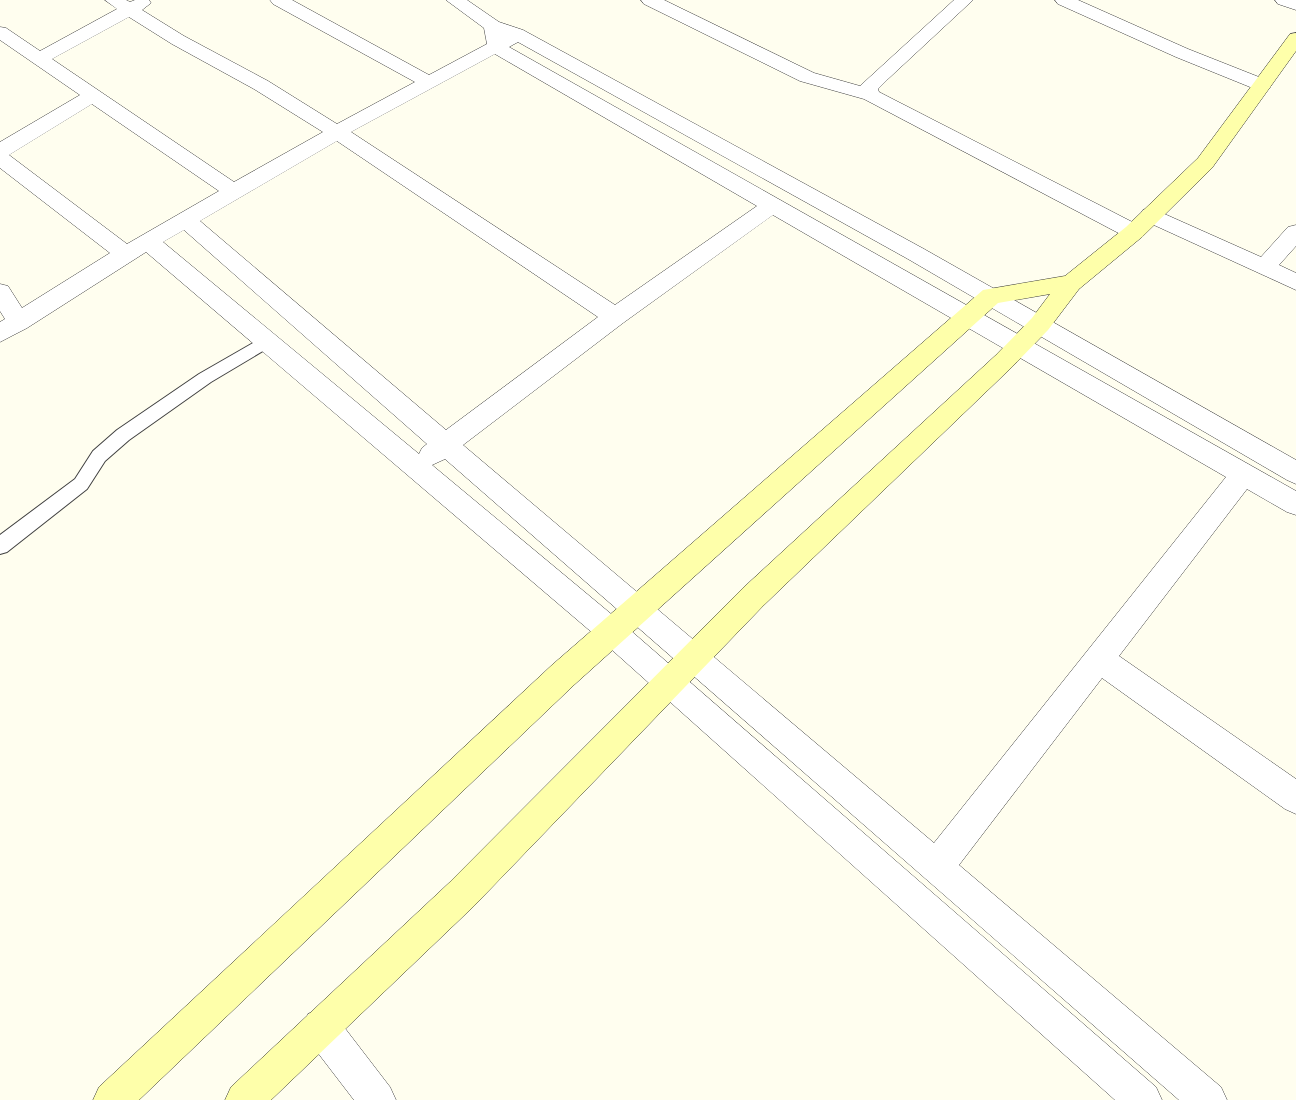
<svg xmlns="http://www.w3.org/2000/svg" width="1296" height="1100" font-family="Spectral,serif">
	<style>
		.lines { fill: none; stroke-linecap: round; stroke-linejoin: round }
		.lane-casing { stroke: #414141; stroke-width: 2 }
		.street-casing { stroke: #414141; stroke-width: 1 }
		.secondary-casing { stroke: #303030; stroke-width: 1 }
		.lane { fill: #fff; fill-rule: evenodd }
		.street { fill: #fff; fill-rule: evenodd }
		.secondary { fill: #feffaa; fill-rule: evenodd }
	</style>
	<rect width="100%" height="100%" fill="#fffeef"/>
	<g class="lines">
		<defs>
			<path id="lane" d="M267,335L273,337L275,341L273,345L211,382L129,440L105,461L87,489L7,552L0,554V535L75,479L93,451L117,430L199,374Z"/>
			<path id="street" d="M105,0H126L130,2L135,0H149L151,3L142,10L184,36L268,81L337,124L415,82L273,4L270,0H292L429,75L487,44L484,28L446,0H467L499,22L523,30L924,249L1296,460V484L1287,480L908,259L518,42L509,47L1296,491V515L1287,512L1247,489L1119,656L1296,779V814L1285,809L1102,678L959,865L1221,1087L1227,1100H1179L445,459L432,465L622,623L1156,1087L1162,1100H1115L602,641L146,252L27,328L0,342V322L5,319L0,311V284L8,286L22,308L110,253L0,168V142L80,95L0,40V27L6,28L40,51L117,9ZM129,17L172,44L254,89L323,132L234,182L52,59ZM495,54L757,206L615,305L351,132ZM92,104L219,191L127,244L9,155ZM337,141L598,317L446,430L200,221ZM773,215L1226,477L934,843L463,445L623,323ZM184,230L427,444L422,448L419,454L163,242Z
				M641,0H664L814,73L860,86L954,0H973L888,79L878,89L879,92L1142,227L1145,232L1142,237L1134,239L1126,237L864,99L800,81L644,4Z
				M1055,0H1078L1188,49L1269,81L1271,85L1269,89L1262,91L1255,89L1176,57L1058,4Z
				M1275,0H1296V10L1278,4Z
				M1151,208L1261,257L1288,227L1296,225V246L1279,265L1296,273V290L1143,220L1140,215L1143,210Z
				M321,1009L334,1014L390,1087L396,1100H354L308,1040L303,1027L308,1014Z"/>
			<path id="secondary" d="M1296,33V51L1212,168L1142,237L1079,289L1048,330L1012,367L763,606L474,906L271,1100H225L231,1087L450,882L743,588L996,355L1032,318L1050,294L998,303L574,685L139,1100H93L99,1087L552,665L983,290L1065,276L1126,227L1198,158L1290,34Z"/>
		</defs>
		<use href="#lane" class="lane-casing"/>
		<use href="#street" class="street-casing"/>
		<use href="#secondary" class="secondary-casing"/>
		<use href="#lane" class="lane"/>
		<use href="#street" class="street"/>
		<use href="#secondary" class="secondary"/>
	</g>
</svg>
